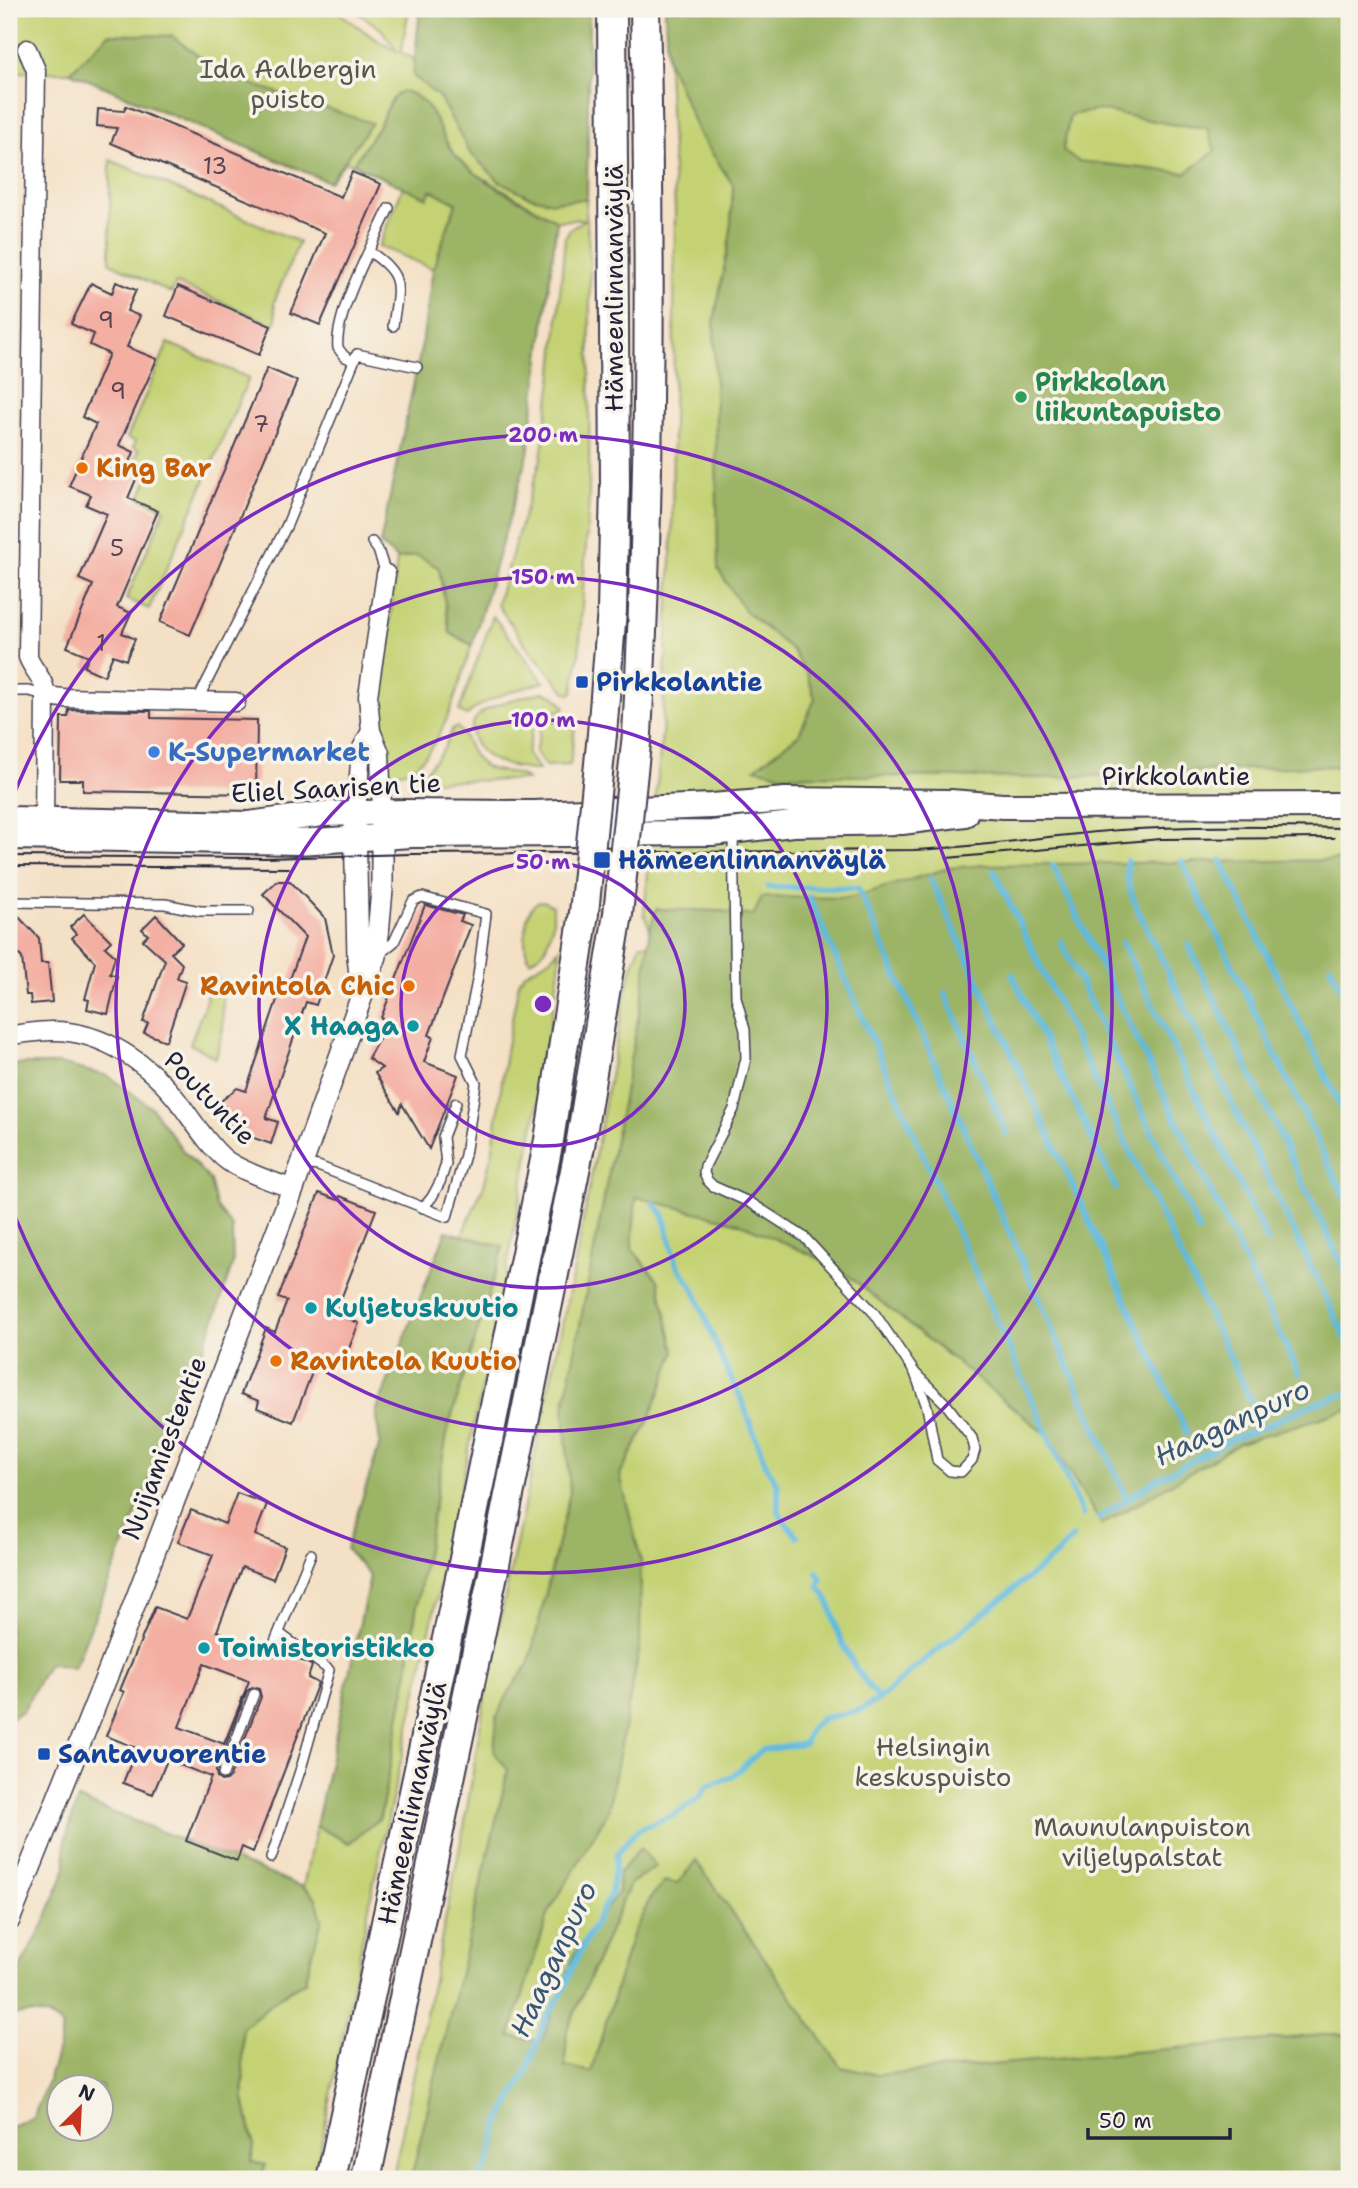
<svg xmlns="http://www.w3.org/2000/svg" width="1358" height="2188" font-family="'Shantell Sans',sans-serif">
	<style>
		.green { fill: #c4d273; stroke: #737a57; stroke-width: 2 }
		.forest { fill: #9bb465; stroke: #5e6b50; stroke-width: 2; fill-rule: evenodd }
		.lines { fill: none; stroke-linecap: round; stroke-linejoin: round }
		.stream { stroke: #5ebadc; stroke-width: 6 }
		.building { fill: #f4afa3; fill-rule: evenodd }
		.service-casing { stroke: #423e50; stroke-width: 12 }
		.minor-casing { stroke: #423e50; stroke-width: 21 }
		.tertiary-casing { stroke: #423e50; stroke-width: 24 }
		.secondary-casing { stroke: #423e50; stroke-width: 28 }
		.trunk-casing { stroke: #423e50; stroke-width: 32 }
		.service { stroke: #fff; stroke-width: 9 }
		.minor { stroke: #fff; stroke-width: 18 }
		.tertiary { stroke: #fff; stroke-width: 21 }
		.secondary { stroke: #fff; stroke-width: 24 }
		.trunk { stroke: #fff; stroke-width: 28 }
		.tram { stroke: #22223b; stroke-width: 2 }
		.trunk-bridge-casing { stroke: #423e50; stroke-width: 32; stroke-linecap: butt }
		.trunk-bridge { stroke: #fff; stroke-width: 28 }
		.ring { fill: none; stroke: #7b2cbf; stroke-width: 3.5 }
		.leisure-dot { fill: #2e9e5b; stroke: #f7f3e8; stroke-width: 2.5 }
		.food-dot { fill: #e8710a; stroke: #f7f3e8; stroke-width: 2.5 }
		.transit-dot { fill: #1a4fb4; stroke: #f7f3e8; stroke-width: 2.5 }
		.shop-dot { fill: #3f7fe0; stroke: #f7f3e8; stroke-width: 2.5 }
		.culture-dot { fill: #0f9aa8; stroke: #f7f3e8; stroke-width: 2.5 }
		.labels { text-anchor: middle; stroke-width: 7; stroke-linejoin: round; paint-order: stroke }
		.number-label { font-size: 23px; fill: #564555 }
		.park-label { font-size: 26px; fill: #53574c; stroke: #f7f3e8 }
		.street-label { font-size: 26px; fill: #22223b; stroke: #f7f3e8 }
		.leisure-label { font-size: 26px; font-weight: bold; fill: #27864d; stroke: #f7f3e8; text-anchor: start }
		.food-label { font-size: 26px; font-weight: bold; fill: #c56008; stroke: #f7f3e8; text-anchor: start }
		.transit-label { font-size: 26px; font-weight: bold; fill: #164399; stroke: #f7f3e8; text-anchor: start }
		.shop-label { font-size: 26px; font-weight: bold; fill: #366cbe; stroke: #f7f3e8; text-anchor: start }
		.culture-label { font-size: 26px; font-weight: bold; fill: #0d838f; stroke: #f7f3e8; text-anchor: start }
		.water-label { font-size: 28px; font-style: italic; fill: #375773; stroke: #f7f3e8 }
		.centre { fill: #7b2cbf; stroke: #f7f3e8; stroke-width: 3.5 }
		.ring-label { font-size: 21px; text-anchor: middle; font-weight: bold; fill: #7b2cbf; stroke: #f7f3e8; stroke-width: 7; stroke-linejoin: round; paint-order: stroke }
	</style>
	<rect width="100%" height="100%" fill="#f7f3e8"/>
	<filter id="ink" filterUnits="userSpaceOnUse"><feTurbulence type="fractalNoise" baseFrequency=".0143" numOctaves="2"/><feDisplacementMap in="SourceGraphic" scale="14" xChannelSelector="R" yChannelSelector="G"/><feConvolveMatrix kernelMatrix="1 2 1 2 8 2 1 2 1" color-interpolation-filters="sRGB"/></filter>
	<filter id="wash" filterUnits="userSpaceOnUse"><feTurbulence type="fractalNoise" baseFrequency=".00686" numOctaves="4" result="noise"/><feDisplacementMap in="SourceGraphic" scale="28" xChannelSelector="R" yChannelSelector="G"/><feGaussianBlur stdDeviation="1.57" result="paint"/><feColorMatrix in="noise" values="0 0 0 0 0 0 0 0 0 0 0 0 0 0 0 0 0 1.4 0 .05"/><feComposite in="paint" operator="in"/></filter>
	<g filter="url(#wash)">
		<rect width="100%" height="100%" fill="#f4e0c5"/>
		<path class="green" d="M9,9H333C354,22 374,41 397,51L381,29L353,9H409L401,53L588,135L586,211L590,262L589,498L579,655L573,692L570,694L564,690L528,648L497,604L541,458L553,373L565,238L570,229L586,219L557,221L468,169L431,190L456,203L433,269L379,246L403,187L346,161L329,182L70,72H9Z
			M665,9H1349V2179H335L315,2175L313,2179H259L265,2165L251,2162L254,2147L244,2099L242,2028L280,1996L305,1982L316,1898L303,1887L316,1826L349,1843L380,1817L406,1683L415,1616L448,1428L503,1247L462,1235L484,1185L493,1149L506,1051L519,982L524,974L550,959L560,948L559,969L540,1091L501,1299L417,1691L378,1862L318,2160L393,2177L465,1822L488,1678L578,1249L623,1006L632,967L641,944H649L650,929L644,914L662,734L672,539L675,209Z
			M110,160L299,242L274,302L276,320L274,325L176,283L171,293L110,263Z
			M168,343L249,378L149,609L126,599L165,509L140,498L148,478L131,470L139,450L133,447L135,441L127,438Z
			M417,555L439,568L450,633L472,645C460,680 444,747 412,768C405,772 398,772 390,774L380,710L397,559Z
			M493,616L544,682C517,690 488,696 466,716L459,711Z
			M543,692L555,696L565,707C558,716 545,707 536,714L527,754L539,770C529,771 500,764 491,759C477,751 465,732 476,718C487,704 526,696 543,692Z
			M559,721L575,726L570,765L546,766L535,752L542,724L549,721Z
			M457,727C470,738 466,754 486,767C499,774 519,771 527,780L421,781L422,776L444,748L453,728Z
			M544,901L553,906V923L545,950L530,961C522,951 524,914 534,905C537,901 539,902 544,901Z
			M211,978L222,982L223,1028L216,1058L190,1044L205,1004Z"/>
		<path class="forest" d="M420,9H589L587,199L552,202L528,196L499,181L470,153L439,97L413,76Z
			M665,9H1349V767L1314,766L1043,778L785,775L755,768L799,734L815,699L807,674L792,650L744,610L718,569L714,321L730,237L733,185L698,132L667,58ZM1099,110L1170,124L1207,128L1215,151L1186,173L1078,161L1063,150L1070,115Z
			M109,34L172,36L216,69L245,82L372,123L329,182L70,72Z
			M402,91C433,96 437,130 452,151C474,180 525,202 557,221L528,454L472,645L450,633L439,568L417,555L397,559L380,544L422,344L433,269L456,203L431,190L427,198L353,164C361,152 370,140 378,127C386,114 388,99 402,91Z
			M1349,860V1409L1240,1443L1102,1525L1046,1434L836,1266L739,1223L636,1197L632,1249L658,1280L675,1352L649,1420L620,1475L641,1561L640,1646L608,1812L549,1912L510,2036L542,2041L574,1954L618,1892L619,1873L640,1848L656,1866L630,1884L567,2030L565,2066L591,2072L631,1938L651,1897L665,1881L677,1884L696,1861L841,2067L878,2075L1334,2034L1349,2035V2179H411L508,1770L494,1752L497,1716L509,1692L529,1663L570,1492L564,1409L643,993L650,929L656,909L722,911L753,916L762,897L849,898L949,868L984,865Z
			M24,1064H59L108,1076L152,1108L184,1152L210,1180L216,1206L232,1227L233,1263L214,1321L74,1668L48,1663L23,1711L9,1719V1432L12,1426L9,1386V1065Z
			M446,1231L503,1247L448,1428L415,1616L406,1683L380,1818L349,1843L316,1826L370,1576L346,1549L380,1443L376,1412Z
			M78,1799L303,1887L316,1898L322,1920L304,1982L280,1996L242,2029L244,2099L254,2147L251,2162L266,2165L259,2179H9V2126H15L33,2118C46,2089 57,2058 63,2027C52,2011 25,2012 9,2016V1988L45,1922L66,1867L65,1841ZM102,2086V2128H60V2086Z"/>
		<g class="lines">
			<path class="stream" d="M1221,860L1349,1124
				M1127,861L1128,883L1136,906L1349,1345
				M1182,862L1349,1206
				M1053,866L1299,1373
				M994,871L1258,1415
				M931,879L1187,1433
				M768,887L858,888L1127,1499
				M809,897L1083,1515
				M1061,941L1199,1231
				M1122,942L1268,1242
				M1188,944L1349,1279
				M1330,966L1349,1004
				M1012,974L1116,1188
				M945,993L1007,1134
				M654,1204L663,1214L677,1265L694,1289L718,1350L742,1401L766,1465L778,1486V1510L784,1521L797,1536
				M1099,1518L1156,1480L1233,1439L1264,1427L1311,1405L1349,1393
				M817,1572L821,1579L819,1587C832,1601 832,1616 838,1633C848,1657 862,1681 880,1699
				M479,2179L490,2161L499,2123L526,2073L545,2020L565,1988L572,1967L611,1893L617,1854L632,1835L645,1826L672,1816L700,1797L707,1786L731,1777L762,1750L804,1744L810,1729L821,1719L860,1710L880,1699L912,1670L1054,1557L1073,1537"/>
		</g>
		<g id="blocks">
			<path class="building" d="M126,106L341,197L352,172L381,184L320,325L291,313L325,233L111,143L117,128L97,126L98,109L124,111Z
				M116,282L136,290L127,311L140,316L127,347L157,359L119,445L134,452L126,472L137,477L128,498L158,511L117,607L131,613L122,633L135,639L126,660L113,655L104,676L84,667L89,656L67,647L93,585L79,579L107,514L86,505L91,495L69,486L96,424L82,417L109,354L90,345L94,334L71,324L91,283L112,293Z
				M178,286L271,326L259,355L166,316Z
				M267,368L297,381L190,635L160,622Z
				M69,710L151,711V718L257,720L256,794L83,791V780H60L61,717H68Z
				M277,881H290L325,918L333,955L316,1005L306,1002L266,1118L278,1122L271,1144L234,1131L222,1116L228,1111L221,1101L237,1088L246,1091L280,991L285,993L305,937L263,894Z
				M425,905L463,915L460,921L471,925L429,1035L433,1037L424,1062L458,1075L429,1149L402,1104L399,1112L375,1073L382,1068L368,1058L389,1021L381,1018Z
				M9,909H11L39,938L41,963H48L52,1002L31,1004L30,995H26L22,958L9,944Z
				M84,914L111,941L105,947L115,956L110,974L117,976L108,1014L87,1009L89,1000L85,999L95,962L72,938L76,934L70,927Z
				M156,915L182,943L171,953L182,964L177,978L186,981L166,1041L144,1033L148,1023L143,1022L165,960L143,940L148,935L142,929Z
				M319,1193L338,1200L340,1196L376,1210L335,1314L359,1323L342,1366L318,1357L293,1422L257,1408L259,1401L241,1394L266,1328L275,1332L287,1301L278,1298Z
				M237,1493L267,1504L255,1535L285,1547L273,1579L242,1567L217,1631L261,1649L263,1645L266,1646V1653L270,1656L276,1655L279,1651L307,1663L312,1666L308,1678L318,1683L253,1852L242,1847L237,1861L186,1841L211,1777L167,1760L153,1794L123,1783L137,1748L106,1736L124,1692L120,1690L155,1607L187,1619L213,1555L178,1542L191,1510L225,1524ZM204,1664L249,1681L224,1744L179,1727ZM252,1687L259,1689L261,1697L230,1777L227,1780L221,1781L217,1778L216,1771L247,1691Z"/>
		</g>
	</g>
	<g filter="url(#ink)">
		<use href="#blocks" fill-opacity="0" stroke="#423e50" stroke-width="2"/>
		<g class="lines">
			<defs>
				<path id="service" d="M370,252C406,276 398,287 393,326
					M353,361L344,356L338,348C334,314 374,242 389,208
					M372,542L378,550L386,574
					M9,691H29L45,695
					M197,701L287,525L357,354L417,367
					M733,833L736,997L745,1030L746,1058L734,1109L705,1166L704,1173L707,1180L713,1186L751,1203L804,1237L875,1314L915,1373L946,1404L972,1438L975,1450L972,1460L961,1472L950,1471L937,1460L927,1407L915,1373
					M9,902L165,904L200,911H249
					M302,1164L318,1166L447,1217L465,1155L476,1083L462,1055L478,976L486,914L422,897L413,901L394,942L378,955
					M423,1208L432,1197L440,1182L446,1164L443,1137L456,1103
					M272,1649L311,1554
					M223,1774L254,1694
					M271,1858L302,1765L329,1670L279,1633"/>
				<path id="minor" d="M27,49L36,70L28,657C32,669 43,677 45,690L44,829
					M45,696L63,698L236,702
					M382,812L380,753L371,731L368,696L386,574
					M356,813L361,750L371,731
					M9,1035C23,1034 37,1031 51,1031C103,1030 151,1065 181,1105C193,1121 213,1152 229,1162C248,1174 272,1181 293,1189"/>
				<path id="tertiary" d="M355,823L358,957L362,990
					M9,1920L110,1668L293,1189L376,956L382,890V821"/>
				<path id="secondary" d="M9,819L249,824L322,814L404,812L534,813L712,806L785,800L950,802L1003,806L1349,805
					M9,837L298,842L412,835L712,833L793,824L902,822L965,814"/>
				<path id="trunk" d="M602,734L612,610L615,486L612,9
					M637,734C651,492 651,250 645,9
					M331,2179L463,1564L549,1140L584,913
					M366,2179L493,1574L580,1146L618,914"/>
			</defs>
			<use href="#service" class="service-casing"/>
			<use href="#minor" class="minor-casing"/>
			<use href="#tertiary" class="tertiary-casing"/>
			<use href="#secondary" class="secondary-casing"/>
			<use href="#trunk" class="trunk-casing"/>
			<use href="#service" class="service"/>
			<use href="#minor" class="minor"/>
			<use href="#tertiary" class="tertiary"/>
			<use href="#secondary" class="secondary"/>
			<use href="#trunk" class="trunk"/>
			<path class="tram" d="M9,856L265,858L411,854L914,850C983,847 1051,835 1120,830C1196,825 1273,827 1349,828
				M947,858L1161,839L1334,838
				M9,866L289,868"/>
			<defs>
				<path id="trunk-bridge" d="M584,913L602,734
					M618,914L637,734"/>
			</defs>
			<use href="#trunk-bridge" class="trunk-bridge-casing"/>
			<use href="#trunk-bridge" class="trunk-bridge"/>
		</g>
	</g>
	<g class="ring">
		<circle cx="543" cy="1004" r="142"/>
		<circle cx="543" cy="1004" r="284"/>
		<circle cx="543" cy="1004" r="427"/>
		<path d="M10 805A569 569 0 1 1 10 1203"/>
	</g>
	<circle class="leisure-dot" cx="1021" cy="397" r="7"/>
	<g class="food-dot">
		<circle cx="82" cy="468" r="7"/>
		<circle cx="409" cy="986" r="7"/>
		<circle cx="276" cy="1361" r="7"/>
	</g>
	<g class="transit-dot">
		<rect x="575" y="675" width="14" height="14" rx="3.5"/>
		<rect x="593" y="851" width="18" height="18" rx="3.5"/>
		<rect x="37" y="1747" width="14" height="14" rx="3.5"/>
	</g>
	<circle class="shop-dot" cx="154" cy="752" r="7"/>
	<g class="culture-dot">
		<circle cx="413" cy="1026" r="7"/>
		<circle cx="311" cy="1308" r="7"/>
		<circle cx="204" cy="1648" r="7"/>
	</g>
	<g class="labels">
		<g class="number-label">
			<text x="215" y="174">13</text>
			<text x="106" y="328">9</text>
			<text x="118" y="399">9</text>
			<text x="261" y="432">7</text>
			<text x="117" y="556">5</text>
			<text x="101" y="651">1</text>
		</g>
		<g class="park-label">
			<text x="288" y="78">Ida Aalbergin<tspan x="288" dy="30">puisto</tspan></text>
			<text x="933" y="1756">Helsingin<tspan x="933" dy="30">keskuspuisto</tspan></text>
			<text x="1142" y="1836">Maunulanpuiston<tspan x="1142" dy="30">viljelypalstat</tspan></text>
		</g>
		<g class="street-label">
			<text transform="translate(614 288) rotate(-90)" y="9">Hämeenlinnanväylä</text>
			<text x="1176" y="785">Pirkkolantie</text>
			<text transform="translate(336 788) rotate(-3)" y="9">Eliel Saarisen tie</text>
			<text transform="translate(210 1098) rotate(46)" y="9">Poutuntie</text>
			<text transform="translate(164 1448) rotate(-69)" y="9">Nuijamiestentie</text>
			<text transform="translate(412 1803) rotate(-78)" y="9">Hämeenlinnanväylä</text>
		</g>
		<g class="leisure-label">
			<text x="1035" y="391">Pirkkolan<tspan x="1035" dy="30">liikuntapuisto</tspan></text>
		</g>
		<g class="food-label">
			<text x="96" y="477">King Bar</text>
			<text x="395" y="995" text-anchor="end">Ravintola Chic</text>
			<text x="290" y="1370">Ravintola Kuutio</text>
		</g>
		<g class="transit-label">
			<text x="596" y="691">Pirkkolantie</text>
			<text x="618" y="869">Hämeenlinnanväylä</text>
			<text x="58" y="1763">Santavuorentie</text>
		</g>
		<g class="shop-label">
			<text x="168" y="761">K-Supermarket</text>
		</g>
		<g class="culture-label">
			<text x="399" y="1035" text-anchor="end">X Haaga</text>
			<text x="325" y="1317">Kuljetuskuutio</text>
			<text x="218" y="1657">Toimistoristikko</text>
		</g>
		<g class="water-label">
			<text transform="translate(1232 1422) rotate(-25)" y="10">Haaganpuro</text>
			<text transform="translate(553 1959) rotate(-65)" y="10">Haaganpuro</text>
		</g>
	</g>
	<circle cx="543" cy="1004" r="10" class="centre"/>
	<g class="ring-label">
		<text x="543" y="442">200 m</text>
		<text x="543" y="584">150 m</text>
		<text x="543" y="727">100 m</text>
		<text x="543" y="869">50 m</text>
	</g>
	<rect width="1358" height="2188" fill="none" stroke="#f7f3e8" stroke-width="35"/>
	<g transform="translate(80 2108) rotate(24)"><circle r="33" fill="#f7f3e8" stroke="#a29fa3" stroke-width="2"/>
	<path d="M0-5L12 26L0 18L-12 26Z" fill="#c8321e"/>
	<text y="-10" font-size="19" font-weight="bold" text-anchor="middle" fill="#22223b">N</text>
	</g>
	<path d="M1088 2128v10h142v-10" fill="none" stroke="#22223b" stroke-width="3.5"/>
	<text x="1099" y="2128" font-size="21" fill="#22223b" stroke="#f7f3e8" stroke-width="5" paint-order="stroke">50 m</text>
</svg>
